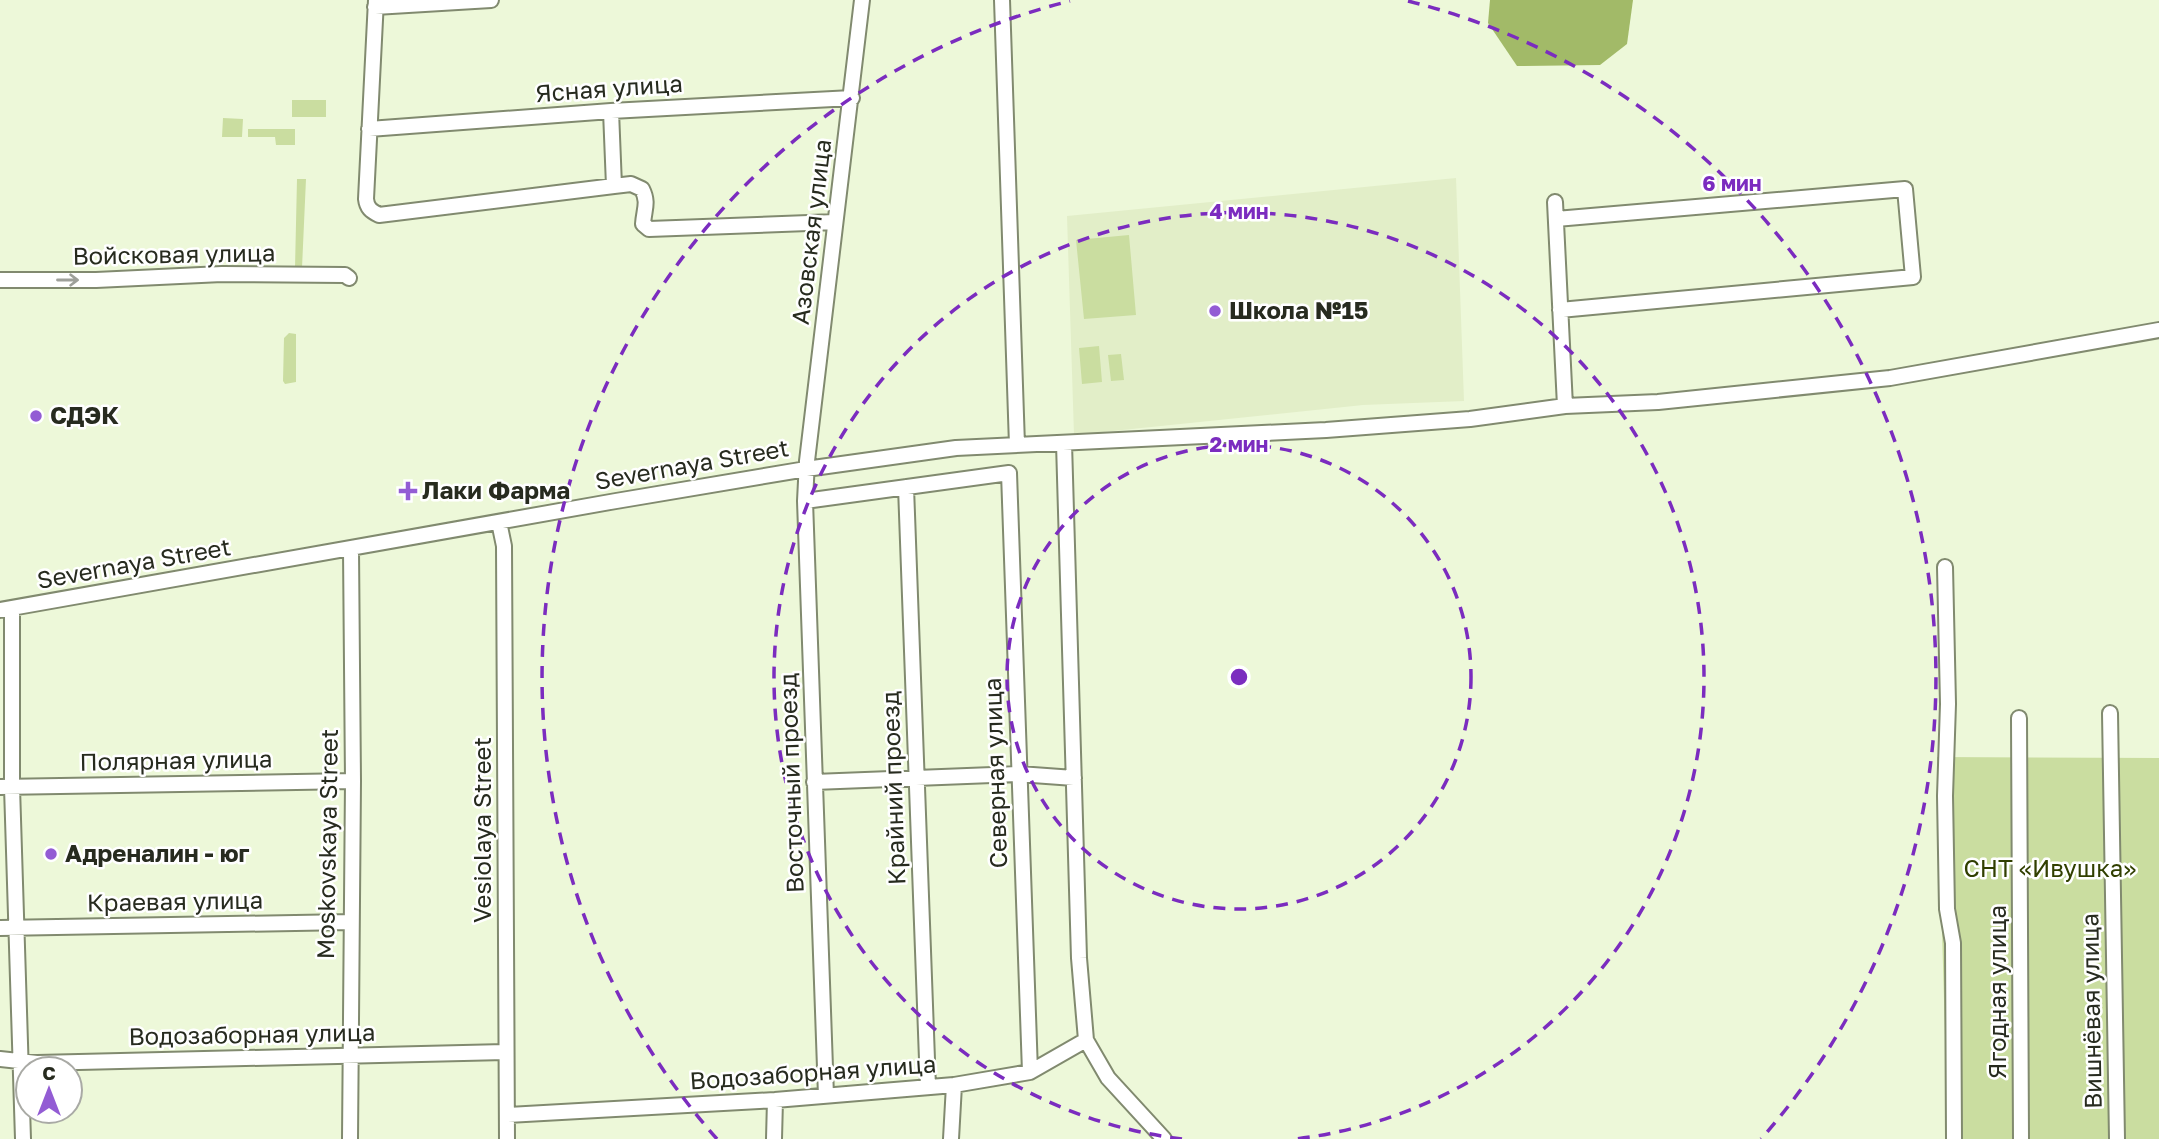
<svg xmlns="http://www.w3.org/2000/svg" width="2159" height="1139" font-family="'Golos Text',sans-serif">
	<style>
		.built { fill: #e2eec8 }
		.green { fill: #cadda0 }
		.forest { fill: #a2ba68 }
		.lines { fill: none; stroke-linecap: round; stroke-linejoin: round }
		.minor-casing { stroke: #818a6f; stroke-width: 18 }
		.minor { stroke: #fff; stroke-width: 14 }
		.oneway { stroke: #9ea09a }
		.ring { fill: none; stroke: #7b2cbf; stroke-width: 3.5; stroke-dasharray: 12 9 }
		.poi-dot { fill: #935cd4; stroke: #fff; stroke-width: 2.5 }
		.labels { text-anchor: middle; stroke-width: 5; stroke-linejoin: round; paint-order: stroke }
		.street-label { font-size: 24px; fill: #272b1f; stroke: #fff }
		.poi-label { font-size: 24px; font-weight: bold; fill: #272b1f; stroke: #fff; text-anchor: start }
		.park-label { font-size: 24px; fill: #313f00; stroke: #fff }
		.centre { fill: #7b2cbf; stroke: #fff; stroke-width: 3.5 }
		.ring-label { font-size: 21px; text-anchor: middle; font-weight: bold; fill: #7b2cbf; stroke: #fff; stroke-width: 5; stroke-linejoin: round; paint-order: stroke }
	</style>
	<rect width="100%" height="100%" fill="#edf8d9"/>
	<path class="built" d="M1456,178L1464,401L1363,405L1074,435L1067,216Z"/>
	<path class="green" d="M292,100H326V117H292Z
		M223,118L243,119L242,137H222Z
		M248,129H295V145H276L275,137H248Z
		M297,179H306L302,268H295Z
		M1129,235L1136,315L1084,319L1076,240Z
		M289,333L296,334V382L285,384L283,381L284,338Z
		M1099,346L1102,382L1082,384L1079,348Z
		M1121,354L1124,380L1111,381L1108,355Z
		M1937,757L2159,758V1139H1948Z"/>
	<path class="forest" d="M1490,0H1633L1627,44L1600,65L1517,66L1488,23Z"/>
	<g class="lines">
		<defs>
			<path id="minor" d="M376,0L366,199C367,208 371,211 379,215L614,186
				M1002,0L1017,445
				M375,7L491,0
				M611,111L614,186L631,184L642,189C649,203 644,209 643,224L649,229L835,222
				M369,129L611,111L852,98
				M1555,202L1565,406
				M1556,219L1905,189L1913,277L1560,310
				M0,280H96L222,274L345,275L349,278
				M1064,443L1079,958L1086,1040L1108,1078L1164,1139
				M906,487L928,1087
				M805,501L1009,473L1030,1072
				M499,522L504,546L507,1139
				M1945,567L1948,704L1945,796L1947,909L1953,943L1954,1139
				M12,608V787L23,1139
				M0,610L616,501L806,469L956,448L1326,430L1470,419L1565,406L1658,402L1890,378L2159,330
				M2110,713L2117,1139
				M2019,718L2021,1139
				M814,782L1019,774L1074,778
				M0,787L353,781
				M0,928L350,922
				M0,1059L37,1063L505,1052
				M826,1096L805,501L807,461L862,0
				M507,1115L775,1100L954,1085L1030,1072L1086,1040
				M350,1139L353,781L351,550
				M774,1139L775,1100
				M951,1139L954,1085"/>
		</defs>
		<use href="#minor" class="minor-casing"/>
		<use href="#minor" class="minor"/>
	</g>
	<defs><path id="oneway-shaft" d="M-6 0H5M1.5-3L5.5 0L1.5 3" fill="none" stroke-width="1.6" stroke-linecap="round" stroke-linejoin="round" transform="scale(1.75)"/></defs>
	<use class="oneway" href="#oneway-shaft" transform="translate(68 280)"/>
	<g class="ring">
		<circle cx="1239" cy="677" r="232"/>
		<path d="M1182 1139A465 465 0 1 1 1296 1139"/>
		<path d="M717 1139A697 697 0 0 1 1070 1M1408 1A697 697 0 0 1 1761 1139"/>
	</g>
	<g class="poi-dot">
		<circle cx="1215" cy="311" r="7"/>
		<circle cx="36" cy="416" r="7"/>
		<path d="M404.5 480.5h7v7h7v7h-7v7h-7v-7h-7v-7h7z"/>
		<circle cx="51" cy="854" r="7"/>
	</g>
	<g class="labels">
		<g class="street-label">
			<text transform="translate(609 89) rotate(-4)" y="8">Ясная улица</text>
			<text transform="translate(812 232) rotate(-83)" y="8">Азовская улица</text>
			<text transform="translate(174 255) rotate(-1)" y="8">Войсковая улица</text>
			<text transform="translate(692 465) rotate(-10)" y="8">Severnaya Street</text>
			<text transform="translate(134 564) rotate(-10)" y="8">Severnaya Street</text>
			<text transform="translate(176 761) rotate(-1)" y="8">Полярная улица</text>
			<text transform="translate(996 773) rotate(-92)" y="8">Северная улица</text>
			<text transform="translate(792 783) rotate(-92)" y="8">Восточный проезд</text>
			<text transform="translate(894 788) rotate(-92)" y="8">Крайний проезд</text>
			<text transform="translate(483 830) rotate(-90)" y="8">Vesiolaya Street</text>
			<text transform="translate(328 844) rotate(-89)" y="8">Moskovskaya Street</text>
			<text transform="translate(175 902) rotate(-1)" y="8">Краевая улица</text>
			<text transform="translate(1998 992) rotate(-90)" y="8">Ягодная улица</text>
			<text transform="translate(2092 1011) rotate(-91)" y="8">Вишнёвая улица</text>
			<text transform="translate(252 1035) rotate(-1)" y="8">Водозаборная улица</text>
			<text transform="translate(813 1073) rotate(-4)" y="8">Водозаборная улица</text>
		</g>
		<g class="poi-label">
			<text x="1229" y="319">Школа №15</text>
			<text x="50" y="424">СДЭК</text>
			<text x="422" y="499">Лаки Фарма</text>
			<text x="65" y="862">Адреналин - юг</text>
		</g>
		<g class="park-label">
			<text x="2050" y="877">СНТ «Ивушка»</text>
		</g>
	</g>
	<circle cx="1239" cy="677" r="10" class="centre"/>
	<g class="ring-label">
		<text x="1732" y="191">6 мин</text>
		<text x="1239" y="219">4 мин</text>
		<text x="1239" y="452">2 мин</text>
	</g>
	<g transform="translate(49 1090)"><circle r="33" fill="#ffffff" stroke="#a9aaa5" stroke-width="2"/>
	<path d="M0-5L12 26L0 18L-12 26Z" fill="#935cd4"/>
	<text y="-10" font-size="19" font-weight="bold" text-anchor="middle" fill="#272b1f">С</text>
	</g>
</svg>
